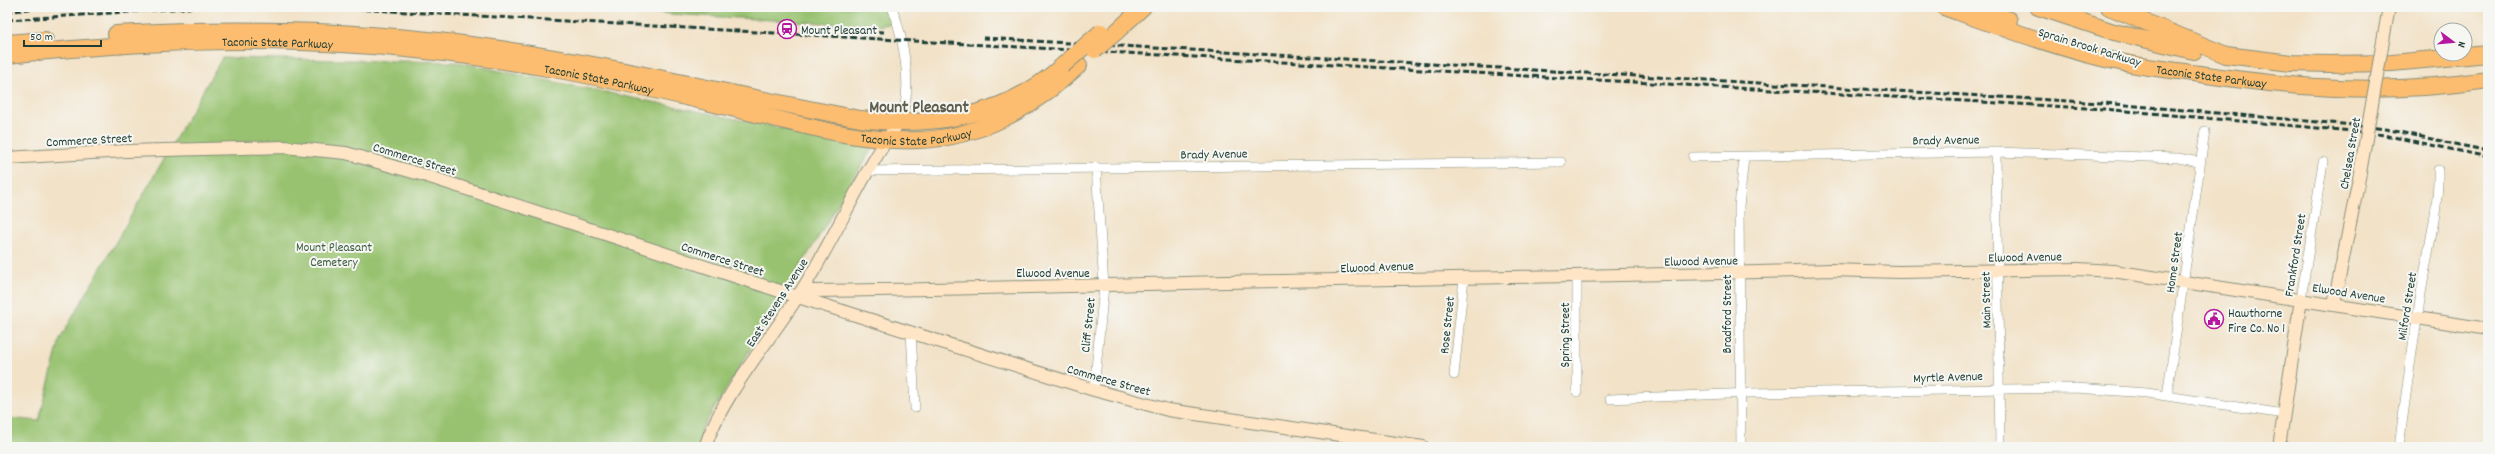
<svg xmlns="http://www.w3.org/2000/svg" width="2495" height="454" font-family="Dekko,sans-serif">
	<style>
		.green { fill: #98c26f; stroke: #5c8052 }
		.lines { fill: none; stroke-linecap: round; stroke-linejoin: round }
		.street-casing { stroke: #88907e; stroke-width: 10 }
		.secondary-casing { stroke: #88907e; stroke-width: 14 }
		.highway-casing { stroke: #88907e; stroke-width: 18 }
		.street { stroke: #fff; stroke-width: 9 }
		.secondary { stroke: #fee5c5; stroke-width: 12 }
		.highway { stroke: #fcbd6f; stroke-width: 16 }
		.rail { stroke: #1f3d34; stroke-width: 3; stroke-dasharray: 6 3; stroke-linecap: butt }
		.secondary-bridge-casing { stroke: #88907e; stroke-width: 14; stroke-linecap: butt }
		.highway-bridge-casing { stroke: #88907e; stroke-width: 18; stroke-linecap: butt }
		.secondary-bridge { stroke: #fee5c5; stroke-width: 12 }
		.highway-bridge { stroke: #fcbd6f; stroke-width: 16 }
		.labels { text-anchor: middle; stroke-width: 4; stroke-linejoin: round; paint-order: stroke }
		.poi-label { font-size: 13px; fill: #1f3d34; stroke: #f6f6f2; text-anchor: start }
		.street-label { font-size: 13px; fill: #1f3d34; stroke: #f6f6f2 }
		.park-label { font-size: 13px; fill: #3d5e43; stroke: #f6f6f2 }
		.district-label { font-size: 17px; font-weight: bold; fill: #5f5f50; stroke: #f6f6f2 }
	</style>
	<rect width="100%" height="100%" fill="#f6f6f2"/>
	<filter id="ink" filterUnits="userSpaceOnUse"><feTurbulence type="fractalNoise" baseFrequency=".025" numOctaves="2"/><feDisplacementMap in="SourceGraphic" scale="8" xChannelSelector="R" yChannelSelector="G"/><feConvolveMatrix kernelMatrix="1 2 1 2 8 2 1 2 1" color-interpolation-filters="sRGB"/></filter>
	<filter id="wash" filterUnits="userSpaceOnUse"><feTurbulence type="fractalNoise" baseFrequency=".012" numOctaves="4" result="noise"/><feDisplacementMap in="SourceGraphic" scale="16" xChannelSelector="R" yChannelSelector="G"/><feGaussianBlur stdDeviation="0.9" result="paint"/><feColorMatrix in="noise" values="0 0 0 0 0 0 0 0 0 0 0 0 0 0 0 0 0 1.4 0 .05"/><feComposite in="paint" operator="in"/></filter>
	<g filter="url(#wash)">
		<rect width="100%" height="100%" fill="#f2e2c7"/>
		<path class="green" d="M605,7H885L891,24L875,26L670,14Z
			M222,58L457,62L873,147L702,429L699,447H7V418L39,421L60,339Z"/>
	</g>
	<g filter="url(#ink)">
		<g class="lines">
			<defs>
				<path id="street" d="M892,7C903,36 915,94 899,122
					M1996,152L2000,447
					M1693,157L1996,152L2178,158L2199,162
					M868,171L1561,162
					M2301,299L2323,162
					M911,331L915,408
					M1454,375L1464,278
					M1094,390L1104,286L1096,167
					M1577,392V277
					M2167,396L2205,131
					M1610,399L1750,393L2076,388L2147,393L2284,414
					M1741,447L1739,207L1744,157
					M2399,447C2406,392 2414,336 2423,281C2429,244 2439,208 2438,170"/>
				<path id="secondary" d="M2384,35L2389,7
					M7,158L126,151L284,147L346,153L427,176L798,297L1094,390L1168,410L1423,447
					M798,297L811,291C936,290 1060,286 1185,283C1400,278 1615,277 1830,270L1899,272L2078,269L2113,271L2488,329
					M2334,304L2360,173
					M705,447C723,392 775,335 805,285C838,232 862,173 899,122
					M2279,447L2301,299"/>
				<g id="highway">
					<path id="s1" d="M1944,7C1992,24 2040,42 2090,55C2126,65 2163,69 2200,74C2300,89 2387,95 2488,80"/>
					<path d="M1979,7L2009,20"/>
					<path d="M2038,7L2114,32L2194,51"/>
					<path d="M2109,7L2226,55L2291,63L2329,64L2392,63L2488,54"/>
					<path d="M1115,33L1143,7"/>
					<path d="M116,34C242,27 368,30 493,48C616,66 737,96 860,119C933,128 1005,117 1061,67"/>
					<path d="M7,43L45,40"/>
					<path id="s2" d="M7,55C104,45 202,38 300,42C387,45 474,55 559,70C628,82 697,100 765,116C814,128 866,142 918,140C982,138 1033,107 1079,65"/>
				</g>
			</defs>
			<use href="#street" class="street-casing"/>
			<use href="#secondary" class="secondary-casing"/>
			<use href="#highway" class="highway-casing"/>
			<use href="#street" class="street"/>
			<use href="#secondary" class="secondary"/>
			<use href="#highway" class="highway"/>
			<path class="rail" d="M320,7L2104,109L2352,131L2384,135L2488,157
				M7,12L44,7
				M7,20L200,7
				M842,30L885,32
				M983,38L2103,103L2353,125L2385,129L2488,151"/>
			<defs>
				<path id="secondary-bridge" d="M2360,173L2384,35"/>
				<path id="highway-bridge" d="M1095,50L1115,33
					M1062,66L1101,32"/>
			</defs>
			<use href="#secondary-bridge" class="secondary-bridge-casing"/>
			<use href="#highway-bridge" class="highway-bridge-casing"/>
			<use href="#secondary-bridge" class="secondary-bridge"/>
			<use href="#highway-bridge" class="highway-bridge"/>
		</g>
	</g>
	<defs>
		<symbol id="station-ring" viewBox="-11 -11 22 22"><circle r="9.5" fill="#f6f6f2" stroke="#b5179e" stroke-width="1.5"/><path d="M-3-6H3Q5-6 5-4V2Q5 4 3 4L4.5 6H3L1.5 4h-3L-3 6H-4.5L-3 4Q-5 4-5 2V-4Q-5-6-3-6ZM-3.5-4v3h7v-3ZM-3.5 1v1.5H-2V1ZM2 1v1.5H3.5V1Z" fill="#b5179e"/></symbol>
		<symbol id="civic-ring" viewBox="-11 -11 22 22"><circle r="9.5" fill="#f6f6f2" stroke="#b5179e" stroke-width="1.5"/><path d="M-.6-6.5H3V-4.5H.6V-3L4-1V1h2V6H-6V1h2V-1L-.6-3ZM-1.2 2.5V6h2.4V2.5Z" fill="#b5179e"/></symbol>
	</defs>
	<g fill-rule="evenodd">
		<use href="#station-ring" x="776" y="18" width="22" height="22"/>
		<use href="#civic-ring" x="2203" y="308" width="22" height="22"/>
	</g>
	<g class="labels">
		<g class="poi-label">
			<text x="801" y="34">Mount Pleasant</text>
			<text x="2228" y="317">Hawthorne<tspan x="2228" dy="15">Fire Co. No 1</tspan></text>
		</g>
		<g class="street-label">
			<text dy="5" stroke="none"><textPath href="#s2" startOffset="271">Taconic State Parkway</textPath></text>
			<text transform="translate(2090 46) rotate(17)" y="5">Sprain Brook Parkway</text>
			<text dy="5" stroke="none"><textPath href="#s1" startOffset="277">Taconic State Parkway</textPath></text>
			<text dy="5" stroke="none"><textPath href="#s2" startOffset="595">Taconic State Parkway</textPath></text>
			<text dy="5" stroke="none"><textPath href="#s2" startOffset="919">Taconic State Parkway</textPath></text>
			<text transform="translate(89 139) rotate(-3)" y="5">Commerce Street</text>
			<text transform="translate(1946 139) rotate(-1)" y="5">Brady Avenue</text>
			<text transform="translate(1214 153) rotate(-1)" y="5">Brady Avenue</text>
			<text transform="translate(2349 153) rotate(-80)" y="5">Chelsea Street</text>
			<text transform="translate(415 158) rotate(17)" y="5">Commerce Street</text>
			<text transform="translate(2294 255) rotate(-81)" y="5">Frankford Street</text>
			<text transform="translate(2025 256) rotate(-1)" y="5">Elwood Avenue</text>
			<text transform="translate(723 258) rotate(18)" y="5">Commerce Street</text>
			<text transform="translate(1701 260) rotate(-1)" y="5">Elwood Avenue</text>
			<text transform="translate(2173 262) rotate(-82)" y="5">Home Street</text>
			<text transform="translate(1377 266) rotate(-2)" y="5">Elwood Avenue</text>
			<text x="1053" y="277">Elwood Avenue</text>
			<text transform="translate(2349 292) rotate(9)" y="5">Elwood Avenue</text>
			<text transform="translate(1985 300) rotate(-91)" y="5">Main Street</text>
			<text transform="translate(776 302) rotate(-57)" y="5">East Stevens Avenue</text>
			<text transform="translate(2406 306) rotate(-81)" y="5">Milford Street</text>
			<text transform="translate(1726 314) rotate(-90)" y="5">Bradford Street</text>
			<text transform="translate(1087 325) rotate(-84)" y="5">Cliff Street</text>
			<text transform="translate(1446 325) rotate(-84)" y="5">Rose Street</text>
			<text transform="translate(1564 335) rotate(-90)" y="5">Spring Street</text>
			<text transform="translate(1948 376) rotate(-2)" y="5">Myrtle Avenue</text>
			<text transform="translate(1109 379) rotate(16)" y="5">Commerce Street</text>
		</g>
		<g class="park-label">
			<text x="334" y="251">Mount Pleasant<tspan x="334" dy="15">Cemetery</tspan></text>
		</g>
		<g class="district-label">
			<text x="919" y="112">Mount Pleasant</text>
		</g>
	</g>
	<rect width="2495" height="454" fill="none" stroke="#f6f6f2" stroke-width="24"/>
	<g transform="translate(2453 42) rotate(106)"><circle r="19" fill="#f6f6f2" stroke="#a0aca6"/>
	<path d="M0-3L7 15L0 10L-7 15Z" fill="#b5179e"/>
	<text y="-6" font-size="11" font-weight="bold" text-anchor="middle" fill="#1f3d34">N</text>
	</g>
	<path d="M24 40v6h77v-6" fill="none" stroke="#1f3d34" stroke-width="2"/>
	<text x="30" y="40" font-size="12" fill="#1f3d34" stroke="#f6f6f2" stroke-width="3" paint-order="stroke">50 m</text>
</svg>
